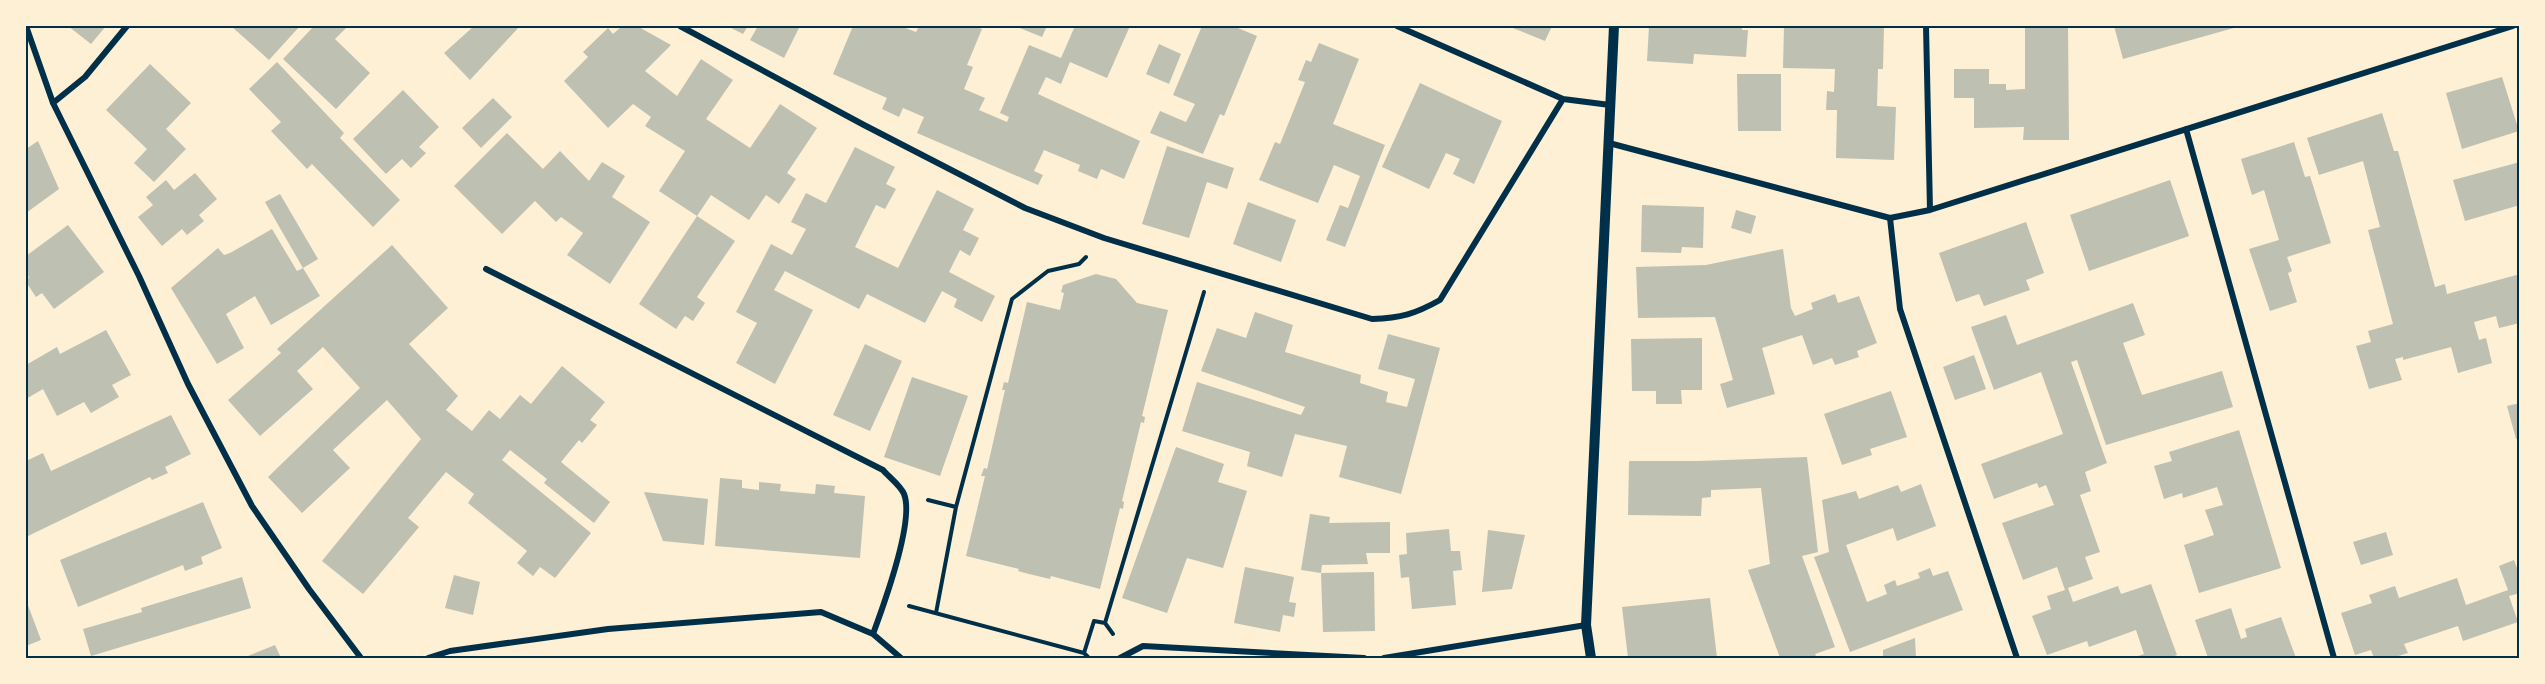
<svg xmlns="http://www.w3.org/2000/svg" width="2545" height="684" font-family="'Fira Sans Condensed',sans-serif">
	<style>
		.building { fill: #bec0b2 }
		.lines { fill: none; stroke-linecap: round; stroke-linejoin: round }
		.path { stroke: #003049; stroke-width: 4 }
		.minor { stroke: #003049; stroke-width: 6 }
		.tertiary { stroke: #003049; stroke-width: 10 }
		.neatline { fill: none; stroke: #003049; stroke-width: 2 }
	</style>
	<rect width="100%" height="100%" fill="#fdf0d5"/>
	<path class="building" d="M68,26H106L91,44Z
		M231,26H300L269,60Z
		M314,26H348L335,39L370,73L336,109L283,59Z
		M474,26H520L470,80L444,53Z
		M622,26H637L671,45L645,71L677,96L701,59L733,80L706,119L750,148L780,104L817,128L787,173L796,179L779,204L766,195L749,220L711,195L697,216L735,241L697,297L705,303L693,321L685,316L676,329L639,304L697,216L659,191L685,151L645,126L651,117L633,104L608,128L564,81L588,57L583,52L608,28L613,34Z
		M727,26H748L743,34Z
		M758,26H800L784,58L750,40Z
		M853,26H900L916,32L919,26H974L982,29L967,65L973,67L964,89L985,98L979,110L1007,122L1009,117L1000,113L1029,45L1061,58L1075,26H1130L1107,78L1070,62L1061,84L1046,77L1038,94L1140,141L1124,179L1101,169L1097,179L1078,171L1080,165L1044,150L1034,171L1043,175L1038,185L917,133L924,117L903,108L899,117L882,109L887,98L833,74Z
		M1015,26H1047L1042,37Z
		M1202,26H1233L1257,36L1224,116L1220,114L1203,154L1150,133L1160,111L1186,122L1195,104L1173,95Z
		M1508,26H1552L1545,41Z
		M1649,26H1742V30H1748L1746,57L1694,54L1693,64L1647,61Z
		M1784,26H1884L1883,69H1878L1877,106L1896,107L1894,160L1836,158L1837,110H1826L1827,91L1834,92L1835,69L1783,68Z
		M2025,26H2068L2069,140H2023L2024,127L1974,128V98H1954V69H1989V84H2006V90L2025,89Z
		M2114,26H2241L2123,59Z
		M1319,43L1359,59L1333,124L1385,145L1345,247L1326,240L1340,205L1348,208L1360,176L1334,165L1318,203L1259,180L1275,142L1280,144L1305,82L1298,80L1306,60L1311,62Z
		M1159,44L1181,54L1169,84L1146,74Z
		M277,62L344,133L340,138L400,200L373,227L312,164L307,169L271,131L281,122L249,89Z
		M150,64L191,103L166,129L186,149L154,182L134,163L147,149L106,110Z
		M1737,74H1781V131H1738Z
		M2502,77L2519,131L2462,149L2446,93Z
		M1420,83L1502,121L1474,184L1453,174L1460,159L1446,153L1429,189L1382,167Z
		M403,90L439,127L419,147L426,153L411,168L402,159L386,174L353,139Z
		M493,98L512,117L481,148L462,128Z
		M2382,113L2394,151H2398L2435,287L2445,284L2447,294L2520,274V323L2499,328L2496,316L2474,322L2479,340L2486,338L2492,363L2458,373L2451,347L2403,360V357L2395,359L2402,380L2369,389L2356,346L2371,342L2368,331L2393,324L2368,230L2380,227L2363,161L2319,175L2307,138Z
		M507,133L543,169L560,151L589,181L602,162L625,176L612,197L650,222L610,284L567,255L583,233L561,217L556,222L535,201L502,234L454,186Z
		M38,141L59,189L26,213V149Z
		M2294,142L2305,177L2310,176L2331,243L2287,257L2292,271L2288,273L2297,302L2270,311L2249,249L2279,240L2264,190L2252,195L2241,159Z
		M1167,146L1234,168L1227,189L1207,182L1189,238L1142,224Z
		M855,147L895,167L886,184L896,189L885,209L876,205L855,247L898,268L937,190L974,209L963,230L979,238L970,256L960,250L949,272L995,296L982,322L954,307L957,299L942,291L925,323L867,294L859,309L785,271L774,290L813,310L775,384L736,363L757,323L736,312L771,244L792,255L806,229L791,222L806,193L826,203Z
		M2520,162V205L2465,221L2453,180Z
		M195,173L217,199L199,215L204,221L187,235L182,229L162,246L138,217L153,205L146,197L166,180L174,190Z
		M2170,180L2189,236L2089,271L2070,215Z
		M280,194L318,259L303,268L265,202Z
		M1248,202L1296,220L1281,262L1233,244Z
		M1642,205L1704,207L1703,248L1682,247L1681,253L1641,252Z
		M1736,210L1756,216L1751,234L1731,228Z
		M2026,222L2044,273L2026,280L2030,290L1984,306L1979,294L1956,302L1939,253Z
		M68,225L104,272L54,309L42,293L36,297L26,282L29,277L26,273V256Z
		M272,229L297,271L303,268L320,296L271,325L255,296L226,314L244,348L217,364L171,288L218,248L224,255L230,253Z
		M392,245L448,308L409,344L458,396L446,410L472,431L489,410L500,419L520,395L531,404L562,366L605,402L590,420L597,425L582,443L579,440L561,462L610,502L594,523L544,483L547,479L510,450L502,460L591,533L555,578L540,567L533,576L517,563L527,551L468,503L474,494L446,472L408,518L419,527L363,594L322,561L421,439L387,400L333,450L350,468L302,513L268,477L360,388L323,347L297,371L313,389L260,436L228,400L281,353L277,349Z
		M1783,249L1791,308L1795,316L1813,309L1811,303L1835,294L1838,303L1859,296L1877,343L1857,351L1859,357L1835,365L1832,358L1813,365L1802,335L1762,348L1775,394L1727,408L1720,384L1733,380L1715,317L1638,318L1636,267L1706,265Z
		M1096,274L1116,279L1137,303L1168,310L1142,416L1145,417L1144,423L1141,422L1122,501L1124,502L1123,509L1120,508L1100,589L1051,576L1050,579L1029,574L1018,571L1019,569L966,556L985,476H981L984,468L987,469L1005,390H1002L1004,382L1008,383L1027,302L1060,310L1064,293L1061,292L1063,285Z
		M2133,303L2145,335L2123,343L2142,395L2222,371L2233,407L2106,445L2077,360L2071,362L2107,463L2085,472L2091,491L2080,495L2100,552L2085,557L2093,579L2068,588L2073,602L2118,586L2121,594L2151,584L2177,655L2169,658H2132L2144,654L2136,630L2089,647L2087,641L2047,655L2032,616L2051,609L2047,596L2065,590L2057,567L2023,580L2002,523L2054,505L2046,485L2039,488L2037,483L1994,499L1981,464L2063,434L2041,372L1994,390L1971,327L2006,315L2017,345Z
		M1255,312L1293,325L1285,352L1361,375L1360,383L1388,392L1386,402L1407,407L1415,379L1378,369L1388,334L1440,348L1401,494L1339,477L1347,446L1295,434L1282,477L1247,466L1250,452L1182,431L1197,382L1301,415L1305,407L1201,371L1217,328L1246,338Z
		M106,330L131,375L112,385L119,397L91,413L84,402L57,416L43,389L26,399V365L57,347L60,354Z
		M1702,338V390H1681L1682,404H1656V391H1632L1631,339Z
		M865,344L902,361L870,431L833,415Z
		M1974,355L1986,389L1955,400L1943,367Z
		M912,377L968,396L940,476L884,457Z
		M1891,391L1907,437L1870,449L1872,455L1842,465L1824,414Z
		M2520,403V438L2516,439L2507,406Z
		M171,415L191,454L165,467L168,473L152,480L150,477L26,537V461L43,453L51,471Z
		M2239,430L2281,568L2199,593L2184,545L2214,535L2205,510L2223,505L2217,487L2183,498L2182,493L2164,499L2154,466L2172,461L2169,452Z
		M1176,447L1224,464L1218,482L1247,491L1223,568L1187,558L1167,613L1122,598Z
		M1807,457L1818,552L1802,556L1835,647L1815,654L1817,658H1780L1748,570L1770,564L1761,488L1711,490V497L1702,498L1701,516L1628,515L1629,461H1699Z
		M720,478L742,480V488L759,490V482L781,484L780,491L815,494L816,484L835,486L834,493L865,496L860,558L715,546Z
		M1921,484L1936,526L1897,541L1893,528L1846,545L1867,602L1887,594L1884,585L1895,580L1897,586L1920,578L1918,573L1930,568L1933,576L1948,571L1963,610L1850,652L1814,557L1829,552L1822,500L1856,491L1859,499L1898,485L1901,492Z
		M644,492L708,499L704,545L663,541Z
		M203,502L222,548L201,557L203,564L185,571L183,565L78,607L60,560Z
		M1310,514L1330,517L1329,523L1390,522V553H1366L1368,564L1322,565L1321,573L1374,572L1375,631L1323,632L1321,573L1301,570Z
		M1449,529L1451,551H1460L1462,570L1453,571L1456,605L1412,609L1409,577L1401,578L1399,555L1407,554L1406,533Z
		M1488,530L1525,535L1512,589L1482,592Z
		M2386,532L2393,555L2361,565L2353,542Z
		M2514,560L2520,576V593L2509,596L2518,622L2463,641L2458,626L2404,644L2408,653L2392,658H2374L2371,650L2355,655L2341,613L2372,603L2369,595L2395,586L2399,598L2457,578L2466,605L2508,590L2499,566Z
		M1245,567L1294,577L1289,602L1296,603L1294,617L1283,615L1280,632L1234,623Z
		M454,575L480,582L473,615L445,608Z
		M242,577L251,608L91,656L83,629L142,612L141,608Z
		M1710,598L1717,658H1628L1622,607Z
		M26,600L41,640L26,646Z
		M2231,608L2241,639L2247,637L2245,629L2281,617L2296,658H2208L2195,620Z
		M1915,638L1916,658H1883V650Z
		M275,645L281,658H243Z"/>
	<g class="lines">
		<path class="path" d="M928,500L956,507L1012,299L1048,271L1079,264L1086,257
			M909,606L1084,653L1089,658
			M936,613L956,507
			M1113,634L1105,623L1204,292
			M1084,653L1094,621L1105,623"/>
		<path class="minor" d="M26,26L53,103L139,276L188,384L252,506L309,589L361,658
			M680,26L864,125L1025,208L1104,238L1372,319C1401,318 1415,314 1440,300L1563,99
			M1397,26L1563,99L1610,105
			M1926,26L1930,210
			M53,103L85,77L127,26
			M2186,129L2334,658
			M1609,143L1890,218L1930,210L2513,26
			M1890,218L1900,309L2017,658
			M486,269L883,470C889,477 901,486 904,494C915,521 883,607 873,634
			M428,658L450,651L608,629L821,612L873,634L901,658
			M1120,658L1143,646L1364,658
			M1384,658L1586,625"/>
		<path class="tertiary" d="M1591,658L1586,625L1614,26"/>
	</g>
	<rect width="2545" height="684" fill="none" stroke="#fdf0d5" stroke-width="54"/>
	<rect x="27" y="27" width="2491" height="630" class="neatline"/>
</svg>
